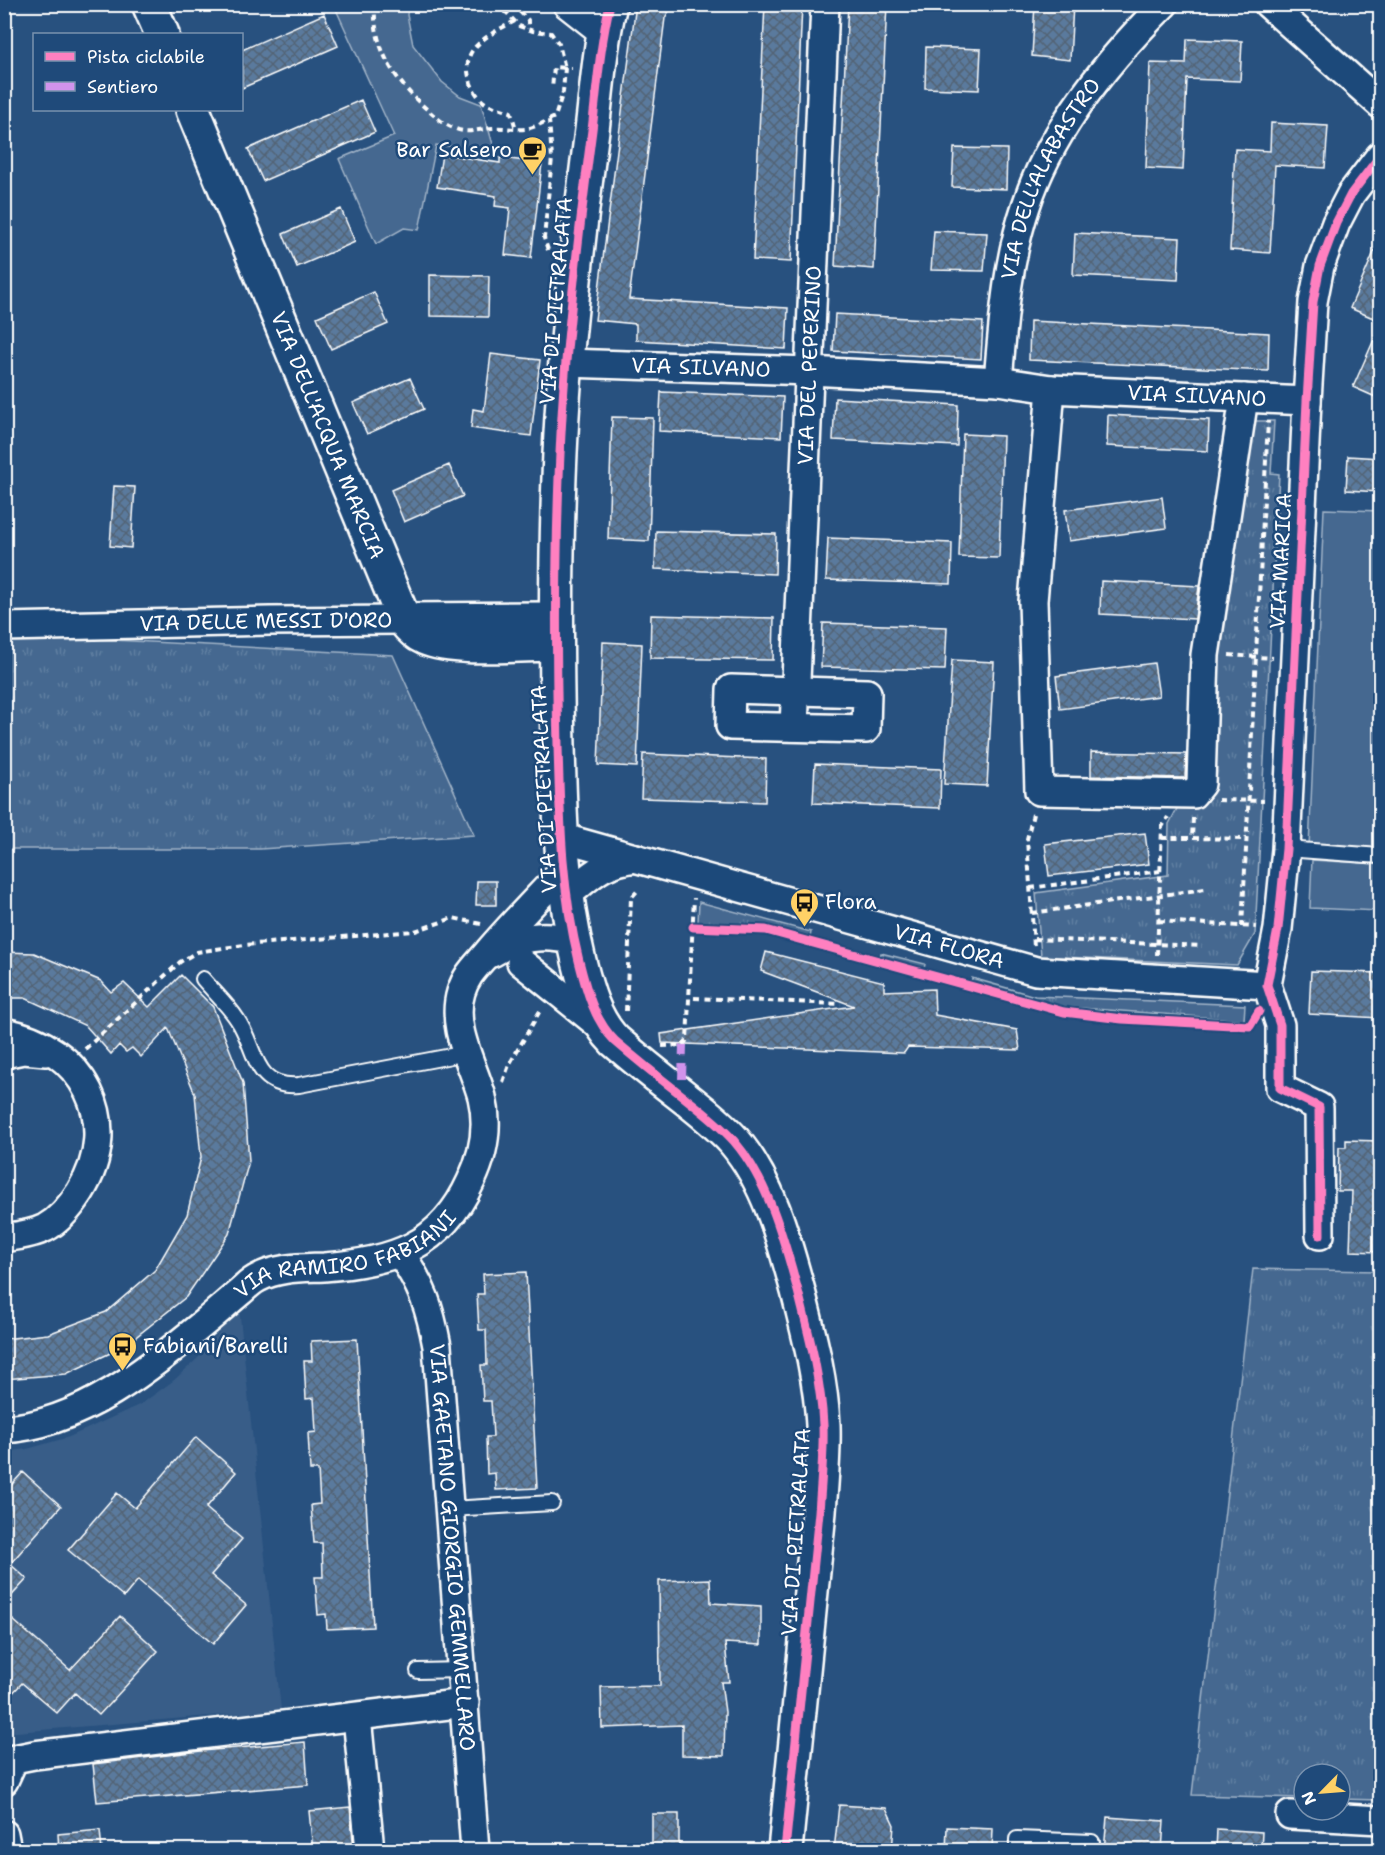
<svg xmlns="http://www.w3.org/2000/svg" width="1385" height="1855" font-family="'Shantell Sans',sans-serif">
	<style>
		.built { fill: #375d88 }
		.grass { fill: url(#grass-tufts); stroke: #a2b4c8; stroke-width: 1.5 }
		.park { fill: #446890; stroke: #a2b4c8; stroke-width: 1.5 }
		.building { fill: url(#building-cross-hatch); stroke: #fff; stroke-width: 1.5 }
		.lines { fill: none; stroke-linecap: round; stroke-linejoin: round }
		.service-casing { stroke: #fff; stroke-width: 18 }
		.minor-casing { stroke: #fff; stroke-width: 32 }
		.tertiary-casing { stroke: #fff; stroke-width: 38 }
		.path { stroke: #fff; stroke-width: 4; stroke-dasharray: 6 4.5; stroke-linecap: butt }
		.service { stroke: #1f4a7a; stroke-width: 14 }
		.minor { stroke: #1f4a7a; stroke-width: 27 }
		.tertiary { stroke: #1f4a7a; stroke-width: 33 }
		.quiet { stroke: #d193ec; stroke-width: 8; stroke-dasharray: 15 8; stroke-linecap: butt }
		.cycleway-casing { stroke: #1f4a7a; stroke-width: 13 }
		.cycleway { stroke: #ff80c0; stroke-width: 9 }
		.labels { text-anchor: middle; stroke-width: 5; stroke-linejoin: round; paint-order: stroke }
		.poi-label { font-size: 21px; fill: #fff; stroke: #1f4a7a; text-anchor: start }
		.street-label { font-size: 21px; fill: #fff; stroke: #1f4a7a }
	</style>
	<defs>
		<pattern id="grass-tufts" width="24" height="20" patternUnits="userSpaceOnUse" patternTransform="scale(1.5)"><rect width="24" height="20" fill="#446890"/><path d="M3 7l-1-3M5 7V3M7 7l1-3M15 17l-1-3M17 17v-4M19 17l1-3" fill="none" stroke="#607fa1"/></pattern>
		<pattern id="building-cross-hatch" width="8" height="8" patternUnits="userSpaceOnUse" patternTransform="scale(1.5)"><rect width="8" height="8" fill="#5a7a9d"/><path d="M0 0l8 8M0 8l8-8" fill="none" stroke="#536374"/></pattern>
	</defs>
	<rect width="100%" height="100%" fill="#28517f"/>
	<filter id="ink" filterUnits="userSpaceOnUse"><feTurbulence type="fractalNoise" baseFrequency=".0167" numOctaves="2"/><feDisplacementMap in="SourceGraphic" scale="12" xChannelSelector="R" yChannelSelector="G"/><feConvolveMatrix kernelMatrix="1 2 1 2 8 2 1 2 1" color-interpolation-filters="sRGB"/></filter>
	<g filter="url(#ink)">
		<path class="built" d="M239,1307L281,1710L5,1733V1452L27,1449L69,1437L141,1404L173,1381L199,1357Z"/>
		<path class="grass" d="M1248,421H1274L1271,473L1279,474L1255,934L1237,965L1041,956L1036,893L1168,875L1169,824L1181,801L1204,798L1215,649Z
			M57,637L393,655L474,835L260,849H5V641Z
			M699,902L811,932L810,938L765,927L698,922Z
			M881,953L925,964L924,969L880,957Z
			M972,978L1035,996L1245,1005L1244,1020L1067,1007L1033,1000L971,983Z
			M1253,1269L1380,1271V1800L1340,1799V1774H1304V1798L1192,1795Z"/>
		<path class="park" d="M334,5H408L407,15L413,45L442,82L460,96L481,104L495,151L436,145L419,230L404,228L376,244L339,159L394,136Z
			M1324,509L1380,511V851L1309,848Z
			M1312,860L1380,864V911L1310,908Z"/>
		<path class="building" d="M636,4H673L665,18L629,299L788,308L786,349L636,340V324L595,320Z
			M765,4H802L791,262L753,260Z
			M848,4H887L874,269L835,266Z
			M1035,4H1073L1070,60L1032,56Z
			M324,14L338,46L242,88V50Z
			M1187,39L1242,41L1240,81L1187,79L1183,170L1146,168L1150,63L1186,64Z
			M926,47L981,49L979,90L925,88Z
			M361,100L375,132L263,181L248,149Z
			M1271,123L1328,126L1325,168L1275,165L1270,253L1230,250L1235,149L1270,151Z
			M954,148L1007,149L1006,189L952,187Z
			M442,154L500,163V158L542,163L531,258L505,255L510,208L495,206L496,196L437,187Z
			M341,209L355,242L297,267L283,234Z
			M934,231L987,233L984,271L931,270Z
			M1075,233L1180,238L1178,280L1073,275Z
			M1380,238V321L1350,308Z
			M430,275L489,276L488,317L430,316Z
			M374,292L388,324L331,349L317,317Z
			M835,314L983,322L981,359L833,351Z
			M1030,321L1269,333L1268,371L1029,360Z
			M1380,326V399L1353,387Z
			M491,354L540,360L531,436L471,428L473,409L484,411Z
			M410,378L424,409L367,434L353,403Z
			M661,392L783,397L781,437L659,431Z
			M835,398L958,405L957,446L833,440Z
			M1108,415L1209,420L1208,451L1107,446Z
			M612,417L653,418L649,541L608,539Z
			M963,434L1003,436L999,558L959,557Z
			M1348,456L1380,458V492L1346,490Z
			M449,465L463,496L404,522L391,490Z
			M114,486L135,487L131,548L110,546Z
			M1162,497L1166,528L1069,541L1065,510Z
			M656,531L776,534L775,574L655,569Z
			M828,538L952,543L951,584L826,580Z
			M1101,581L1199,586L1195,619L1100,614Z
			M651,615L774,618L773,660L650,658Z
			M823,623L947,627L945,670L821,667Z
			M603,642L642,644L637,767L598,765Z
			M952,660L994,662L987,786L944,784Z
			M1154,663L1159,696L1060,709L1056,676Z
			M1091,752L1186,754L1185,778L1091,776Z
			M643,754L766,759L765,802L641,798Z
			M815,764L941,769L940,808L813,803Z
			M1145,833L1149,864L1049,876L1045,844Z
			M477,881H496V905H476Z
			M4,952L34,953L101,981L111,992L124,983L149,1007L181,975L213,1007L243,1083L249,1161L229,1234L186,1297L123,1347L66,1374L4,1379V1339L48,1334L106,1312L155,1270L187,1215L201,1157L195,1094L168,1028L141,1057L132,1048L126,1052L119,1045L111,1054L86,1026L25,998H4Z
			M766,952L884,982V991L934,989L935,1015L1017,1030L1020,1050L908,1047L904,1053L662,1043L661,1034L854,1006L761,971Z
			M1311,971L1380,973V1018L1309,1014Z
			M1346,1140L1380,1141V1252L1350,1251L1352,1191H1338L1339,1147H1346Z
			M526,1272L537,1488L496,1490L495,1473L487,1474L486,1437H493L491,1401H483L481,1365H487L486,1330H479L477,1294H484L483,1274Z
			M357,1339L373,1627L327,1629L326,1614L318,1615L315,1577H323L322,1543H314L311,1505L320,1504L318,1470H310L308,1433L316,1432L314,1398L306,1399L304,1361H312L311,1341Z
			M196,1437L236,1472L206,1508L242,1539L211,1575L246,1605L213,1644L138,1580L124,1597L68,1550L117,1493L135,1508Z
			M23,1472L61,1506L10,1564L27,1579L4,1604V1493Z
			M710,1579L711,1603L761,1606V1645L725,1643L729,1682H721L725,1712L724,1756L682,1755V1725L602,1728L601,1687L660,1686L659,1581Z
			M4,1612L70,1670L120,1616L158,1651L99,1715L75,1693L57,1713L22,1683L4,1702Z
			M305,1742L308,1785L97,1802L93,1764L201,1751Z
			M839,1805L886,1808L894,1825L892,1851H834Z
			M350,1807L354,1851H313L309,1811Z
			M652,1814H679V1851H652Z
			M1107,1817L1164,1821L1162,1851H1104Z
			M947,1827L993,1829L992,1851H946Z
			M1217,1829L1262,1832L1261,1851H1216Z
			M100,1830L102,1851H59L58,1834Z"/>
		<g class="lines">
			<defs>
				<path id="service" d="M1286,849L1380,856
					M203,979C214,992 228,1005 237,1019C257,1047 252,1089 299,1085L467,1053
					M450,1509L552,1503
					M418,1671L462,1670
					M1017,1850V1839L1092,1842V1850"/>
				<g id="minor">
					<path d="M567,4L604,33"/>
					<path d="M1268,4L1380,104"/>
					<path id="s1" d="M566,363L810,371L998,381L1051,389L1307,401"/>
					<path id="s2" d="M998,381C1003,322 1007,262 1026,206C1050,131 1109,59 1164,4"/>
					<path d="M1051,389L1033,601L1039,791L1193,794L1201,784L1205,655L1244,398"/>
					<path id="s3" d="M4,627L270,621L404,620"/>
					<path d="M731,689L867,693L866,729L730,726Z"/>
					<path id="s4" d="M794,727L825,4"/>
					<path id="s5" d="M560,837L1036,971L1267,985"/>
					<path d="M566,896C592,875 602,862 636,858"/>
					<path d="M492,953C519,936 544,933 574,941"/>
					<path d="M521,962L604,1029"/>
					<path d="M4,1032C83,1046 124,1122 80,1192C71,1206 60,1220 45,1228C33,1234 17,1236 4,1238"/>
					<path d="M4,1054L23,1050L46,1052"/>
					<path d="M1320,1235L1319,1107L1280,1088V1025L1267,985L1278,929L1286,849L1307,401L1313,302L1320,266L1336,223L1351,194L1380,156"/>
					<path id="s6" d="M400,1253C422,1285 430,1308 437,1346L475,1850"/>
					<path id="s7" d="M4,1429C80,1425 150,1368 205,1322C217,1312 228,1302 240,1292C245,1288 251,1281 258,1278C278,1267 302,1268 324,1267C392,1262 441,1247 471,1181C484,1154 489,1126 482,1097C473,1064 450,1027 461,992C467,973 477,966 489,951C512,924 538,898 563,871"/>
					<path d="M357,1717L370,1850"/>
					<path d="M4,1781L14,1759L34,1755L465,1703"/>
					<path d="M1290,1815L1380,1820"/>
					<path d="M4,1834L7,1850"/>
				</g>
				<g id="tertiary">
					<path d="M149,4L162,34"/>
					<path d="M610,4C600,45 597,88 592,130C582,206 573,284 566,361C555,489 555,618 558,746C560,819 561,889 579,961C586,989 594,1020 615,1041C636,1059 657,1076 679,1093C698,1108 718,1123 734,1141C769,1182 784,1240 798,1291C809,1335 821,1380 823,1425C824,1454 821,1483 819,1512L785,1850"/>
					<path id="s8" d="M193,110L404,620C410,628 416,634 425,638C454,651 522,644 556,644"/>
					<path d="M404,620L556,619"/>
				</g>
			</defs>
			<use href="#service" class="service-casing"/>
			<use href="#minor" class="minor-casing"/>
			<use href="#tertiary" class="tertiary-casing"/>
			<path class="path" d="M375,4C372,49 397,84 429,111C437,118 446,126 456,129C468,134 480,129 492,128C503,127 514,130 525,129C535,128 546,121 555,117L563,92L565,68H572
				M484,4L507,13L519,26L533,31L551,33L559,44L565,68L554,67L552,89
				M512,4L528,20V29
				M515,21C500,29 482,37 472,51C462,66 471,92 484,102C491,107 503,109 511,112L516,129
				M548,250L544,238L552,158L549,120
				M1229,655L1273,658
				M1218,800L1264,801
				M1033,814L1027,839L1034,947
				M1193,818L1192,838L1247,839
				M1162,838H1192
				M1030,888L1160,871
				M1032,913L1205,889
				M1159,921L1256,927
				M1242,927L1268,421
				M1034,939L1202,946
				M1157,955L1162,827L1168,817
				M694,998L841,1004
				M626,1011L631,898L639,889
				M662,1046L683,1045L687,1040L694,898
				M85,1049L180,962L197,952L216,949L244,945L415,931L453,918L481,924
				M503,1082L509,1065L541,1009"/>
			<use href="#service" class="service"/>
			<use href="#minor" class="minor"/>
			<use href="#tertiary" class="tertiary"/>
			<path class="quiet" d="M682,1079L683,1045"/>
			<defs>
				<path id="cycleway" d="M610,4C600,45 597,88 592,130C582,206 573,284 566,361C555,489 555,618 558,746C560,819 561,889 579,961C586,989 594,1020 615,1041C636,1059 657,1076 679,1093C698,1108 718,1123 734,1141C769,1182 784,1240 798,1291C809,1335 821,1380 823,1425C824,1454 821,1483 819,1512L785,1850
					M693,927L766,930L1064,1012L1122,1019L1250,1026L1259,1011
					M1320,1235L1319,1107L1280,1088V1025L1267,985L1278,929L1286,849L1307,401L1313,302L1320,266L1336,223L1351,194L1380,156"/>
			</defs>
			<use href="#cycleway" class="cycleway-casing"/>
			<use href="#cycleway" class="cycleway"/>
		</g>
	</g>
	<defs>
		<symbol id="cafe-pin" viewBox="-11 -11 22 30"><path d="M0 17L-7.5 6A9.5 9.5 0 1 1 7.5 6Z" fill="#ffd166" stroke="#1f4a7a"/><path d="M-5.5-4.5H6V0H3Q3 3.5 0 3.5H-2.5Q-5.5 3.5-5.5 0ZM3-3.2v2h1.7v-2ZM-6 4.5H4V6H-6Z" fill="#111"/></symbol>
		<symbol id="bus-pin" viewBox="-11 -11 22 30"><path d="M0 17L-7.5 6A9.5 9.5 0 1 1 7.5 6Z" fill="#ffd166" stroke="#1f4a7a"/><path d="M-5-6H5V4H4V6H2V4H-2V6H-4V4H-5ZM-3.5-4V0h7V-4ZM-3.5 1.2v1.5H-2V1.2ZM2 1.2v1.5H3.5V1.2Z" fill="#111"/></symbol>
	</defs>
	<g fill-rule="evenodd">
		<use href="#cafe-pin" x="516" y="134" width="33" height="45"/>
		<use href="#bus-pin" x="788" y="886" width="33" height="45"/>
		<use href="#bus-pin" x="106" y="1330" width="33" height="45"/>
	</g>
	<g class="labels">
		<g class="poi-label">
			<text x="512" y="157" text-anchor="end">Bar Salsero</text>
			<text x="825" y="909">Flora</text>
			<text x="143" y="1353">Fabiani/Barelli</text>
		</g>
		<g class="street-label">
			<text dy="7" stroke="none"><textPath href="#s2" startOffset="212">VIA DELL'ALABASTRO</textPath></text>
			<text transform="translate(556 301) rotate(-85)" y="7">VIA DI PIETRALATA</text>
			<text dy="7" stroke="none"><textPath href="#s4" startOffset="362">VIA DEL PEPERINO</textPath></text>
			<text dy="7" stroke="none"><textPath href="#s1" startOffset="135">VIA SILVANO</textPath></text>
			<text dy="7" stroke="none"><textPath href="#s1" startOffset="632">VIA SILVANO</textPath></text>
			<text dy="7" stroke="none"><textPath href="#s8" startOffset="352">VIA DELL'ACQUA MARCIA</textPath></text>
			<text transform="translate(1281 561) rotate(-87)" y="7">VIA MARICA</text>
			<text dy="7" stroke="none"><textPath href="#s3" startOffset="262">VIA DELLE MESSI D'ORO</textPath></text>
			<text transform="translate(544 789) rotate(-93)" y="7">VIA DI PIETRALATA</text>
			<text dy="7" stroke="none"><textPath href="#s5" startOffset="404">VIA FLORA</textPath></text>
			<text dy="7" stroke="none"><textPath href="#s7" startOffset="393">VIA RAMIRO FABIANI</textPath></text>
			<text transform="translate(796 1532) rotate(-86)" y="7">VIA DI PIETRALATA</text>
			<text dy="7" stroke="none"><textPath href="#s6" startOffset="303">VIA GAETANO GIORGIO GEMMELLARO</textPath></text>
		</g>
	</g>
	<rect width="1385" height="1855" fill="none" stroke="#1f4a7a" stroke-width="24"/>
	<rect x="12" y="12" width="1361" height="1831" fill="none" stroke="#fff" stroke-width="2" filter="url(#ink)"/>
	<rect x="33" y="33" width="210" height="78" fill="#1f4a7a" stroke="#7992af" stroke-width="1.5"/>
	<rect x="45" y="52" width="30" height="9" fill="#ff80c0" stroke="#7992af" stroke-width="1.5"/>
	<text x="87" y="63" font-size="18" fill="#ffffff">Pista ciclabile</text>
	<rect x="45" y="82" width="30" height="9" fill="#d193ec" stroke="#7992af" stroke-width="1.5"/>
	<text x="87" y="93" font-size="18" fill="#ffffff">Sentiero</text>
	<g transform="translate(1322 1792) rotate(245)"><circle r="28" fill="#1f4a7a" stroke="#7992af" stroke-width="1.5"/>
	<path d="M0-4.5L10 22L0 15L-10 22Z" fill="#ffd166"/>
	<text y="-9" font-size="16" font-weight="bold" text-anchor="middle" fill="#ffffff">N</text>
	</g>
</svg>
